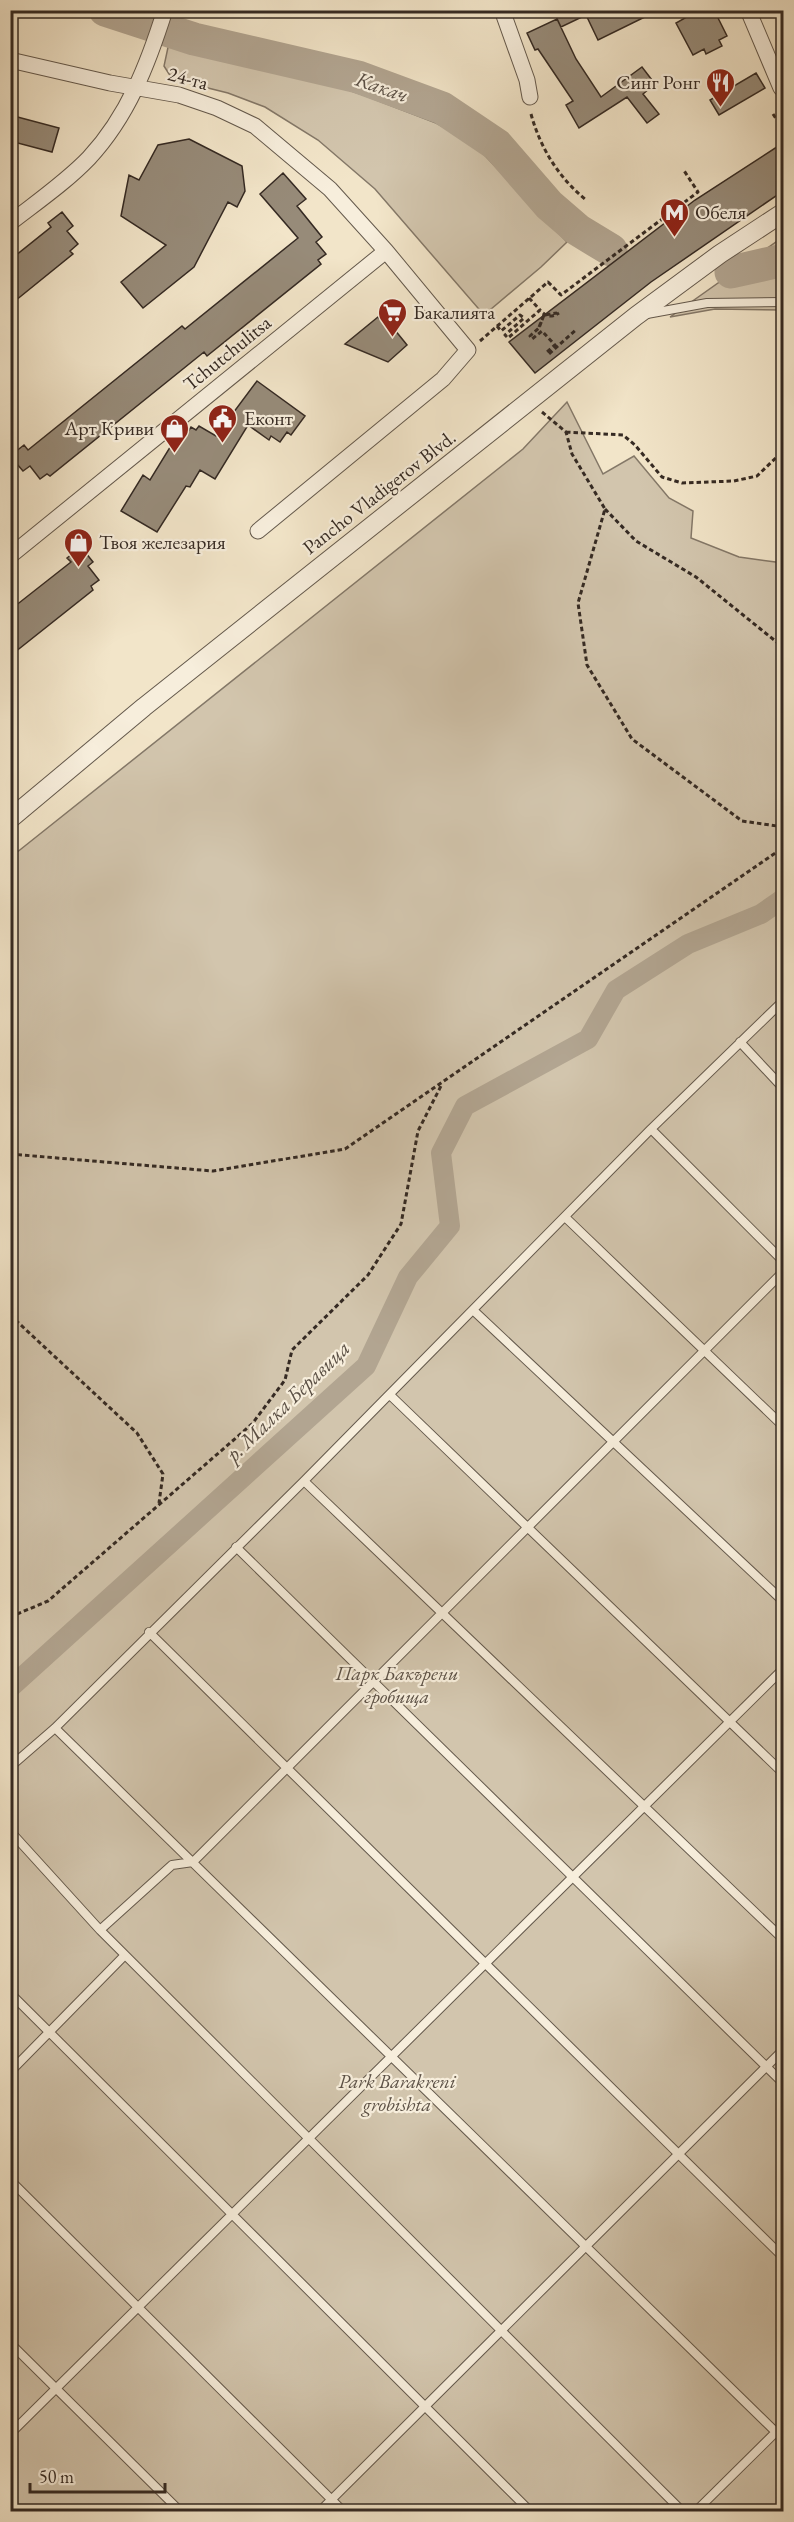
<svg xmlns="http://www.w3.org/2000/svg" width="794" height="2522" font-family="'EB Garamond',serif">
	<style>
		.green { fill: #d2c5ad; stroke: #847868; stroke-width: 1.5 }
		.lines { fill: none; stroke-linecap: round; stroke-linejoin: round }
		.canal { stroke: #b2a591; stroke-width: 20 }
		.river { stroke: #b2a591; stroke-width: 33 }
		.building { fill: #978b79; stroke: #352a23; stroke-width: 1.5 }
		.service-casing { stroke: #64594c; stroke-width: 10 }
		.minor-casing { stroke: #64594c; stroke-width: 17 }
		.tertiary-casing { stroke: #64594c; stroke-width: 20 }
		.path { stroke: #352a23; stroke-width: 3; stroke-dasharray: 4.5 3; stroke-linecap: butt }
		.service { stroke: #f7eedc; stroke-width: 8 }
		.minor { stroke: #f7eedc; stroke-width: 15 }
		.tertiary { stroke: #f7eedc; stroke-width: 18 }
		.labels { text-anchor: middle; stroke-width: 4.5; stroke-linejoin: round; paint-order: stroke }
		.street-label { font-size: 20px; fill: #352a23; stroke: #f7eedc }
		.poi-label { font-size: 20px; fill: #352a23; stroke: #f7eedc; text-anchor: start }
		.park-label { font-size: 20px; font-style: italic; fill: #5c5146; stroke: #f7eedc }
		.water-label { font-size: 21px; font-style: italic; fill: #5a4f44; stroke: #f7eedc }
	</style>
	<rect width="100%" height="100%" fill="#f2e5c9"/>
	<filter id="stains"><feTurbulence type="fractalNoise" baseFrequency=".00333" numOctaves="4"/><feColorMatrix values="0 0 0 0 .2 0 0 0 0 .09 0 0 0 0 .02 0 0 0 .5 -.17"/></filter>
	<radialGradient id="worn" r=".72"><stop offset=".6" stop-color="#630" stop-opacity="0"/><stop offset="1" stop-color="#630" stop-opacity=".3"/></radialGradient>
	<path class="green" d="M170,38L298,73L366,96L436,123L472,142L567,242L541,267L484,315L375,189L318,140L265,107L228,93L176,80L169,74L164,66Z
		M783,237V310L715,309L670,317Z
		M567,402L603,474L634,456L669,498L693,511L691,538L739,557L783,563V2511L11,2512V857L523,449Z"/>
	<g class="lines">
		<path class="canal" d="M10,1688L366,1366L408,1277L450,1226L441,1153L465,1106L588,1039L616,990L688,944L761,914L784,898"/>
		<path class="river" d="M105,10L194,39L358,77L442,108L497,145L549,205L578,230L611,250
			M731,272L784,260"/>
	</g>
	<path class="building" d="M553,10H659L598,40L586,15L561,27Z
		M699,10H714L727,36L719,40L722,46L706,54L704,49L693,55L676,23Z
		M557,19L576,59L601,97L642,67L655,84L643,94L659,114L647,123L627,97L579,128L566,105L573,101L538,49L535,50L527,33Z
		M756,73L765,88L719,115L710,100Z
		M10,115L59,128L52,152L10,141Z
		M189,139L242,166L245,191L237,207L228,202L194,267L143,308L121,282L166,245L121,216L129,175L139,180L158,145Z
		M783,143V191L651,282L535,373L509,342L695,200Z
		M283,173L306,199L297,206L322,237L316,242L326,254L318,260L321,264L207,356L204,352L50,476L47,474L40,479L30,466L23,471L10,456L24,445L28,450L182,326L185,329L298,238L260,194Z
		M62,212L73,226L67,231L78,244L70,251L73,254L10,305V260L51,227L48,223Z
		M378,317L386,326L390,324L407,345L388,362L345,344Z
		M257,381L305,416L291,435L287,432L280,442L271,436L269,440L248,425L215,479L200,470L190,487L186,486L157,532L121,511L143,475L150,480L172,444L178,448L191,427L196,430L199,426L216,436Z
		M81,547L93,562L88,566L99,580L91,586L93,590L10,656V610L71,562L67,558Z"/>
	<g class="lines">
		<defs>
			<path id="service" d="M647,314L707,303L784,302
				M740,1042L784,1089
				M651,1129L784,1262
				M565,1217L784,1427
				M474,1311L784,1602
				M390,1395L784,1774
				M304,1481L784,1940
				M236,1547L784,2084
				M149,1632L784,2258
				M55,1728L784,2440
				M10,1767L55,1728L304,1481L651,1129L784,1000
				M10,1831L100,1930L683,2512
				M100,1930L172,1865L193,1862L784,1271
				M10,1993L531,2512
				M10,2072L125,1955
				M10,2180L344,2512
				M10,2343L181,2512
				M10,2434L784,1668
				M319,2512L784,2049
				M695,2512L784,2424"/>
			<path id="minor" d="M502,10L527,80L530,97
				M748,10L781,88
				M10,60L110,83L179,95L217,108L255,126L330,189L386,251L468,350L443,379L258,531
				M10,223C37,202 66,182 89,158C128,116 148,64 165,10
				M10,556L386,251"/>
			<path id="tertiary" d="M10,819L144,707L636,316L720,254L784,212"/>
		</defs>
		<use href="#service" class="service-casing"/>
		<use href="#minor" class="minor-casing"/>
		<use href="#tertiary" class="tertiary-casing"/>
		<path class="path" d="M531,114C540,147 558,177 585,199
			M773,114L784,131
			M778,154L784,145
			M529,298L540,310
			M544,315L539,328L530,336L532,339L542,331L555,345L547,352L549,354L577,329
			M497,326L501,331L520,315L524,318L505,335L508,338L540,310C546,317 551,318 559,313
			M539,327L544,315L557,313
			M480,341L548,282L561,295L698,192L683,169
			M542,412L566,432L572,454L605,509L578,603L587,665L632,739L742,821L784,827
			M566,432L623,435L635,445L662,477L682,483L734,481L757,476L784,450
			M605,509L636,541L696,577L784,648
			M10,1154L213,1171L345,1149L784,847
			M10,1315L137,1433L163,1474L159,1503
			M10,1617L48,1601L252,1424L285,1380L292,1350L368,1275L401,1224L418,1131L442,1084"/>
		<use href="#service" class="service"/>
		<use href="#minor" class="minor"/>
		<use href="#tertiary" class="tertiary"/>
	</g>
	<defs>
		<symbol id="restaurant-pin" viewBox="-11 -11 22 30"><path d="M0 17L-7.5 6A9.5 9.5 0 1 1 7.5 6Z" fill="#8f2418" stroke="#f7eedc"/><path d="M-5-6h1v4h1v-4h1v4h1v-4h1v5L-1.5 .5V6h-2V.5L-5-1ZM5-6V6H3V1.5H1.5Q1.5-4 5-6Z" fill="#fff"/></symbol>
		<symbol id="metro-pin" viewBox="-11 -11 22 30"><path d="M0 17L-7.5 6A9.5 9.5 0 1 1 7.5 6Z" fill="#8f2418" stroke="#f7eedc"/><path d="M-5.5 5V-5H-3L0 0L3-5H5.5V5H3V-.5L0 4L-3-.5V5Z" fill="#fff"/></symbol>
		<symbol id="supermarket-pin" viewBox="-11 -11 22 30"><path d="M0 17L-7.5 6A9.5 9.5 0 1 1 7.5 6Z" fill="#8f2418" stroke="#f7eedc"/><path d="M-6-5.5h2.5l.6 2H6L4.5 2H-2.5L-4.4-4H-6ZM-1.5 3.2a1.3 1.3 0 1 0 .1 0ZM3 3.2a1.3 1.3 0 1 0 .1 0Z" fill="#fff"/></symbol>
		<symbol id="civic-pin" viewBox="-11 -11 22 30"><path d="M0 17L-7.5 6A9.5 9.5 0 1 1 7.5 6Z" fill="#8f2418" stroke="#f7eedc"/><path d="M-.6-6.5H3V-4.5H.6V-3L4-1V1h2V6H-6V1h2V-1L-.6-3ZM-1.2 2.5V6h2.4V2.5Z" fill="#fff"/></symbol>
		<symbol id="shop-pin" viewBox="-11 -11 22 30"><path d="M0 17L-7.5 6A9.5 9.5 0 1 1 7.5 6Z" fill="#8f2418" stroke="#f7eedc"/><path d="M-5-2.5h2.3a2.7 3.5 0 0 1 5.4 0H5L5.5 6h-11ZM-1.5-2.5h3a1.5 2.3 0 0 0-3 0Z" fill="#fff"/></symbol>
	</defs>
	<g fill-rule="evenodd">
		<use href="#restaurant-pin" x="704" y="66" width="33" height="45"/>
		<use href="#metro-pin" x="658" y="196" width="33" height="45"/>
		<use href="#supermarket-pin" x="376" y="296" width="33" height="45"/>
		<use href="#civic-pin" x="206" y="402" width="33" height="45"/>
		<use href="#shop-pin" x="158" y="412" width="33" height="45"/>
		<use href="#shop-pin" x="62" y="526" width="33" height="45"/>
	</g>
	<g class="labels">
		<g class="street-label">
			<text transform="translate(188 78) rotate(15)" y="7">24-та</text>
			<text transform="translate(227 353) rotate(-39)" y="7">Tchutchulitsa</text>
			<text transform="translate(379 492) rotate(-38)" y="7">Pancho Vladigerov Blvd.</text>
		</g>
		<g class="poi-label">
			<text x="700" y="89" text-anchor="end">Синг Ронг</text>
			<text x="695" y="219">Обеля</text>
			<text x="413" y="319">Бакалията</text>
			<text x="244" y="425">Еконт</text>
			<text x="154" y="435" text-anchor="end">Арт Криви</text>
			<text x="99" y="549">Твоя железария</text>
		</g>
		<g class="park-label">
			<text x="397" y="1680">Парк Бакърени<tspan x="397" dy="23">гробища</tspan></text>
			<text x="397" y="2088">Park Barakreni<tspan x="397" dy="23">grobishta</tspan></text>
		</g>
		<g class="water-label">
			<text transform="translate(382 87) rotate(19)" y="7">Какач</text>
			<text transform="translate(288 1401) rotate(-44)" y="7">р. Малка Беравица</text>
		</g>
	</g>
	<rect width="794" height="2522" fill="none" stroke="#f2e5c9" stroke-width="36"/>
	<rect x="12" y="12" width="770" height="2498" fill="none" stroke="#352a23" stroke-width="3"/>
	<rect x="18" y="18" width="758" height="2486" fill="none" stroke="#352a23" stroke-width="1.5"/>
	<path d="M30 2483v9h135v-9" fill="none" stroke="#352a23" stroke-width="3"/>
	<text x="39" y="2483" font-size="18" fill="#352a23" stroke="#f7eedc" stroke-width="4.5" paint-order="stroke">50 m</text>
	<rect width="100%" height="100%" filter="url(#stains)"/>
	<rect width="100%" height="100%" fill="url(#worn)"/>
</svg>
